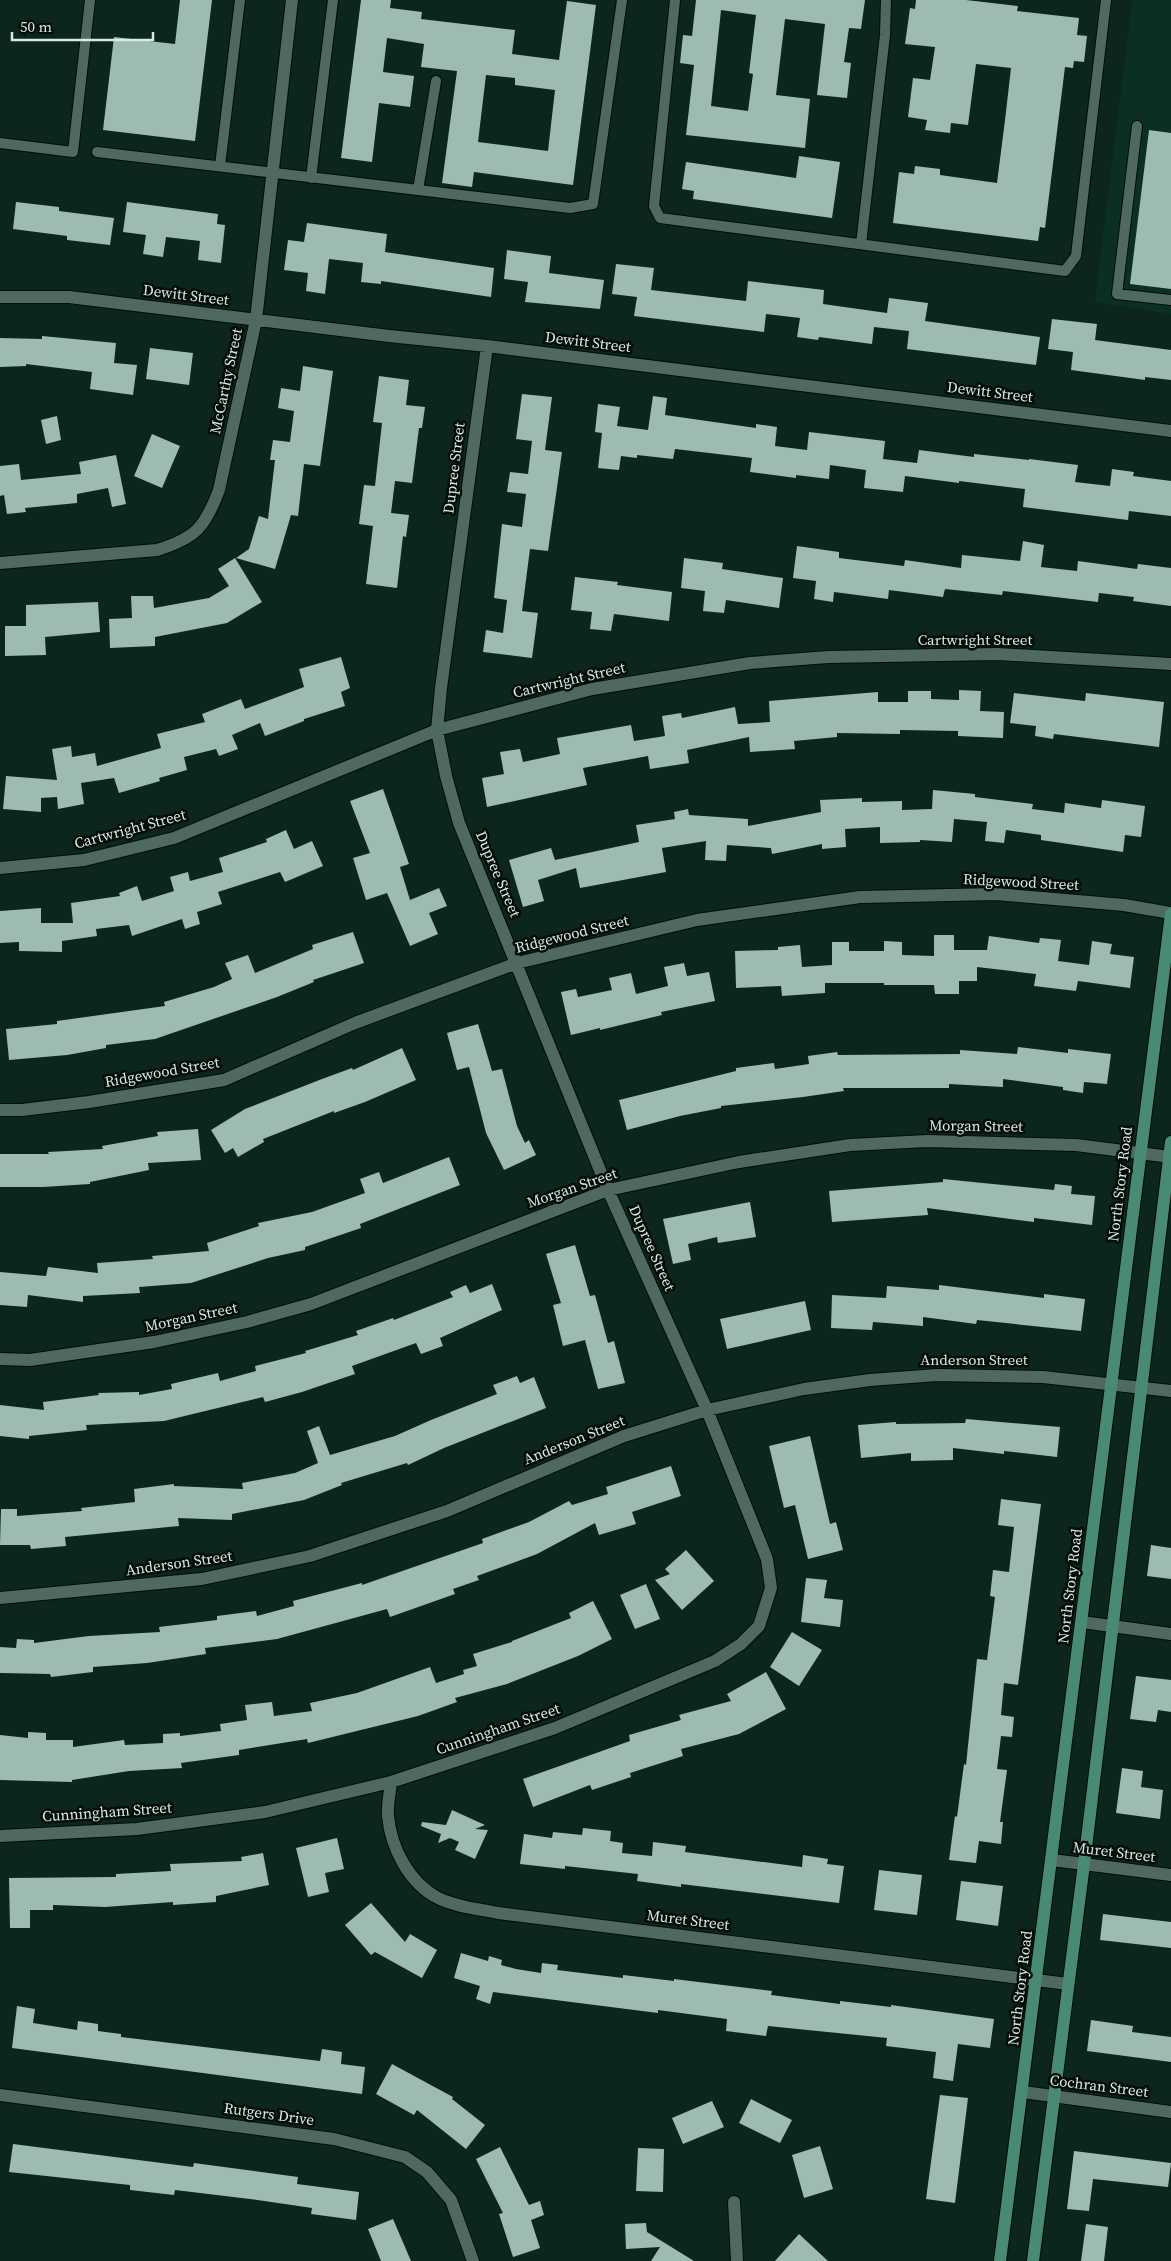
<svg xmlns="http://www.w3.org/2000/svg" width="1171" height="2261" font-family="'Source Serif 4',serif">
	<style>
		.built { fill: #0c2f25 }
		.building { fill: #9ebbb0; fill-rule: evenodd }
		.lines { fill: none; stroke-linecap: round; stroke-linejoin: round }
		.service-casing { stroke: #000e08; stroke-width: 12 }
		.minor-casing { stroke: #000e08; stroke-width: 14 }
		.secondary-casing { stroke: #000e08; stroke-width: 14 }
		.service { stroke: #4f6960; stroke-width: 10 }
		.minor { stroke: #4f6960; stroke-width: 12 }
		.secondary { stroke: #498a77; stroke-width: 12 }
		.labels { text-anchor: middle; stroke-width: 5; stroke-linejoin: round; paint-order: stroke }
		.street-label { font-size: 15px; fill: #d9e8e2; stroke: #030c08 }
	</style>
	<rect width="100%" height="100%" fill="#0c251d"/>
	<path class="built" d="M1132,0H1171V314L1095,302Z"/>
	<path class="building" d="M180,0H212L195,141L103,130L114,37L175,44Z
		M361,0H391L390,8L422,12L421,19L515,30L512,54L559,60L567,1L596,5L573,185L474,172L472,187L442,183L457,71L421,67L424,44L387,38L383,72L414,76L410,107L379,103L372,162L341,158ZM486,75L515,78V85L555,90L548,151L478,142Z
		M696,0H865L861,29L849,28L844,62L851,63L847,98L817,95L825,24L785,19L776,95L810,99L805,148L686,135L694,65L680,63L683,35L692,36ZM721,10L756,15L749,73L753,74L748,111L711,106Z
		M916,0H966L1018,6L1017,11L1079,18L1077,35L1087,36L1084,62L1074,61L1073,68L1065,67L1045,228L1040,227L1038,241L893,223L899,172L914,174L915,166L940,169V175L997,183L1005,120L1011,68L976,64L968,125L951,123L950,133L925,130L927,120L908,117L913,78L930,80L935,47L905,44L910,8L915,9Z
		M1149,130L1171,133V289L1130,284Z
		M799,156L840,162L832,218L693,199L694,191L682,189L686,162L796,178Z
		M16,202L59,207V211L114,218L110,245L67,240V236L13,229Z
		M127,202L218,214L217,224L225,225L221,263L198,260L200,241L166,237L163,257L143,254L146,235L123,232Z
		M307,223L387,234L385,252L494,268L491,297L381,281V284L361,282L363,263L329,259L325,294L306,291L308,273L284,270L288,240L304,242Z
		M507,250L551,256L549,273L604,280L600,309L525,302L528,282L504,279Z
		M616,264L654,268L651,290L746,301L748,281L824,290L823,304L887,313L889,298L928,303L925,321L1040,337L1036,365L907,349L909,331L874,327L872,344L819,337L818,340L797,337L800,318L766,314L764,332L634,316L637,297L612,294Z
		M1052,319L1097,324L1095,340L1171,350V380L1145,377V380L1071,370L1073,352L1048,349Z
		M42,336L116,343L114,363L137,365L133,395L90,389L92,372L26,364V366L0,367V338L42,339Z
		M150,348L193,353L189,385L146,379Z
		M303,366L333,371L320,466L304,464L298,516L291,515L275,569L236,558L249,549L259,516L268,519L275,460H270L273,440L290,442L294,411L278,408L281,388L300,391Z
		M379,376L409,380L406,405L425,407L422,428H419L412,483L395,481L391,513L409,515L406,537L403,536L397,588L366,584L373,526L359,524L364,485L375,486L382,423L373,422Z
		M522,394L552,397L545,450L562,452L548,551L530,549L522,611L538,613L532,658L483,652L486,630L503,633L507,600L494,598L502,524L522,527L526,494L507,492L510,472L528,474L532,441L516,439Z
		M653,396L667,398L665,415L756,428V424L777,427L775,446L807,450L809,432L885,441L883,459L917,463L919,450L974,457V454L1029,460V459L1078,465L1075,482L1110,486L1112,469L1134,472L1133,476L1171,481V516L1129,511L1128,520L1023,507L1025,489L959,481V483L905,476L903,492L864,488L866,470L830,465L829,479L796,475V478L750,472L752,458L675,449L673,459L637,455V458L621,456L619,470L598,468L602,433L595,432L598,404L620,407L617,426L648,430Z
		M57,416L61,440L46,444L41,420Z
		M152,434L180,446L162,488L134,476Z
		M116,455L126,504L112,507L108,488L77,494V503L25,508L26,512L7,514L4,495L0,496V466L19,464L21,480L81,474L79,462Z
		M1023,541L1044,545L1041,567L1077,571L1078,561L1137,569L1138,564L1171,568V606L1133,601L1134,597L1099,593L1098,602L1003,591L1002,595L945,589L943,597L889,590L888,599L834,592L833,602L814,599L816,581L793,578L797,546L839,552V558L904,566L905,560L961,568L962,555L1020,561Z
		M235,558L262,602L227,623L155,637V646L110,648L109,619L132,618L131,596H153L154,608L209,598L229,586L218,569Z
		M684,558L723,563L722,569L783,578L779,608L726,600L724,613L703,611L705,591L681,588Z
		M575,577L618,582L617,585L672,592L669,621L614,614L611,631L590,629L592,612L571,610Z
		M98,602L100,632L45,637L46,655L5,656V626H26V605Z
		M341,657L350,688L341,692L345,706L304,719V721L265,736L260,723L232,735L238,749L219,756L216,749L184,757L187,770L159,778L160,781L119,793L114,778L81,783L84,804L58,809L57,797L41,798V812L3,809L6,776L57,780L52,749L71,746L72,757L95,753L97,766L161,748L157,734L205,722L202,714L241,699L245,709L304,687L299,669Z
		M959,690L981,691L980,711L1004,712L1003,738L958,736V731L900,730V734L837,733V737L794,741L795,749L750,752L749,737L687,750L689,763L650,769L648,756L583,768L587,785L487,807L482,778L504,774L500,752L520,749L523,762L560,754L557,738L631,725L634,741L665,736L662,716L681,713L682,718L735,707L738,724L770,722L769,701L878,692V702H908V691H931V699L959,700Z
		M1014,693L1085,701L1086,693L1164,702L1159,747L1054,734L1053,739L1035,736L1036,726L1010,723Z
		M383,789L409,864L400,867L410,900L439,888L447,906L429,913L438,934L410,946L387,893L366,900L353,858L370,853L350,801Z
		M933,790L975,794V797L1033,804L1032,809L1064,813L1065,803L1101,808L1102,800L1145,806L1141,837L1125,835L1123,852L1041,840V835L1006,830L1004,843L985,841L987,822L954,819L952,842L920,840V842L880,843V827L845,829L846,847L822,849V844L772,854L771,848L727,845L726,861L705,860L706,841L662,848L666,872L580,888L576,868L538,880L544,901L523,907L509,860L551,848L555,860L639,842L636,825L675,819L674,812L688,809L689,815L748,819V826L821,812L820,800L862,798V802L902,801V810L932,809Z
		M286,830L294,849L312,841L323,866L285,882L280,872L218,892L222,904L197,912L200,924L185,929L182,919L132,936L129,925L96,929L97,936L62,941V952L19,951V942L0,943V911L41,908V923H73L71,903L120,896L119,893L137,886L142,901L174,891L170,877L188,872L190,881L223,872L219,858L267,842L266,839Z
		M353,932L364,963L313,980L314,982L277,997L155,1039L106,1045V1048L67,1055L9,1060L6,1029L57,1024V1021L165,1006L164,1002L214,987L232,979L225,963L248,955L255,973L313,949L312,945Z
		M934,935H954V950H987L989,936L1039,943L1040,938L1061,940L1058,961L1089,965L1092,941L1112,944L1110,954L1134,957L1130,988L1078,981L1076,991L1034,986L1036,974L977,967V981H959V994H935L934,985H884V983H825V993L782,996L781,986L736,988L735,951L778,950V947L800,945L802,967L832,965V942H849V951H884V941L902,942V955L934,956Z
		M684,963L687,976L709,972L715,1001L661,1012L662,1015L600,1030V1028L571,1035L561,992L576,989L578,997L612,990L609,978L631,973L636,994L668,986L664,967Z
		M478,1024L492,1071L502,1069L517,1126L525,1143L529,1140L536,1155L504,1170L486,1133L469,1067L457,1070L447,1033Z
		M1018,1047L1068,1053V1049L1111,1054L1107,1084L1084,1082L1083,1093L1063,1090V1087L1003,1079V1087L949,1084V1088H843L844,1091L803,1097L721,1106V1108L680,1116L627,1130L619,1100L736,1071V1068L774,1063L775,1069L809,1064L808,1056L837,1052L838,1055L960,1054V1050L1017,1054Z
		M402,1048L416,1080L365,1102L334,1113V1111L263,1139L264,1142L238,1157L233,1148L225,1153L211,1130L245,1109L322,1079L352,1068L353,1070Z
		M198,1129L201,1160L148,1163L149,1170L90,1182V1184L43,1187H0V1154H49L48,1152L103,1149L102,1146L158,1136L157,1132Z
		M449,1157L460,1185L360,1224L361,1228L305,1247V1250L268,1258L191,1283L139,1287L140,1293L83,1296V1302L28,1295L27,1307L0,1305V1272L46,1276L48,1267L98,1273L97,1263L153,1259L152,1256L209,1251L207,1243L259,1226L258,1223L312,1212L365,1193L360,1179L379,1172L383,1183Z
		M943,1179L1054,1190L1055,1184L1072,1186L1071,1194L1095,1196L1092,1225L1034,1218V1222L927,1208L928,1215L832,1222L829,1191L943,1182Z
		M750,1202L756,1237L718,1243L717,1237L688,1244L691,1260L673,1264L663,1219Z
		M575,1245L590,1296L595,1295L608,1343L614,1341L625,1383L598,1389L585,1340L563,1346L553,1305L561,1303L546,1254Z
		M492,1284L502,1310L440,1338L443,1346L421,1354L416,1343L352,1366L355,1374L302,1392L265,1402L263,1397L164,1421L86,1425L87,1430L29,1436V1439L0,1436V1405L44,1410L43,1402L99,1395L98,1393L139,1392V1395L172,1389L171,1384L218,1373L220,1381L256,1371L255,1366L306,1353L305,1351L358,1335L356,1331L393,1318L394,1320L453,1297L450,1292L466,1285L470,1293Z
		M939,1285L1044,1298V1294L1085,1299L1081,1331L977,1320L976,1324L923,1317V1326L873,1322L872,1330L831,1328L832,1295L886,1298L887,1286L939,1290Z
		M805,1301L811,1330L727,1349L720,1319Z
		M517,1376L520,1383L534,1377L546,1408L444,1448L408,1465L407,1463L341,1483L342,1485L304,1500L232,1514V1520L178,1518L179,1526L65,1537L66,1546L31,1549L30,1545H0L1,1509H17V1516L82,1511L81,1508L135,1502L134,1489L174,1484V1486L243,1489L242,1483L295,1473L318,1463L307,1431L319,1426L330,1455L395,1436L431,1420L497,1394L493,1385Z
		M966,1419L1060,1427L1057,1457L1004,1451V1454L953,1448V1460L911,1461V1453L861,1458L858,1425L896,1422V1424L965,1423Z
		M810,1436L830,1524L836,1522L843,1550L808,1559L795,1505L784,1508L769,1446Z
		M671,1466L681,1496L632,1512L636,1524L599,1535L595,1523L537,1554L477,1576L479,1580L453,1589L455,1594L390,1617L387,1609L277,1639L205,1648L206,1654L147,1663L93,1667V1672L51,1677L50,1674L0,1673V1647L16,1648L17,1639L34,1640V1643L89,1636L160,1632L159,1627L217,1620V1616L256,1611L257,1616L294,1606L293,1601L362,1583V1585L483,1543L482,1539L529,1522L569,1501L572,1505L608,1494L606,1487Z
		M1001,1499L1041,1504L1018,1685L1004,1683L1001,1715L1014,1717L1012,1737L1001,1736L997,1769L1007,1770L1000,1822H1003L1001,1844L979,1841L976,1863L949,1860L955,1816L957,1817L964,1764L966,1765L977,1659L987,1660L995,1597L990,1596L993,1570L1009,1572L1014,1527L998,1525Z
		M1151,1545L1171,1548V1579L1147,1576Z
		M686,1550L714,1581L682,1610L655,1580L670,1574L665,1569Z
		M806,1578L827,1580L824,1598L843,1600L840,1627L801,1622Z
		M646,1584L660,1619L635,1629L620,1595Z
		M593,1601L612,1639L578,1656L507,1684L455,1698L457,1702L418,1716L308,1743L307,1739L239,1750V1755L181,1763L182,1768L129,1771L72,1780V1782L0,1780V1735L28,1738V1732L46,1733V1740H73V1747L124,1740L125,1745L163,1743V1734L180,1733V1736L221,1731L220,1724L247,1720L245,1705L272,1702L274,1716L312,1711L310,1703L357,1693L430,1667L436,1683L464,1674L463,1670L477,1666L473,1654L512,1642V1641L571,1618L569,1613Z
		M792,1632L822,1650L799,1686L770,1667Z
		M766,1672L786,1709L739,1734L681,1749L683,1756L630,1773L631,1777L592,1790L590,1785L533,1807L523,1779L630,1741L629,1735L681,1720L679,1715L731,1701L727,1694Z
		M1136,1676L1171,1680V1712L1158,1710L1156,1722L1130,1719Z
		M1122,1768L1143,1771L1141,1787L1163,1790L1160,1819L1116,1813Z
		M452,1810L485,1825L475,1829L488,1830L475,1859L455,1850L459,1842L450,1838L438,1843L441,1834L421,1826L422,1822L446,1825Z
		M583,1828L611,1831L610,1841L623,1843L622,1853L652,1856L653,1842L686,1846L685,1852L802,1867L803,1855L828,1859L827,1864L844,1866L839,1903L681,1884V1887L637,1881L638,1874L565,1866V1869L520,1864L524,1834L552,1838L553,1832L582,1835Z
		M337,1838L344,1869L325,1873L329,1892L308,1897L296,1848Z
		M263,1853L269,1885L216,1896V1902L173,1905V1902L105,1907L53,1905V1910H30V1928H10L9,1878L116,1877V1874L171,1871L170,1864L242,1861L241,1857Z
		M879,1870L922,1875L917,1915L874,1910Z
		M961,1881L1003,1886L998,1926L956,1920Z
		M371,1903L405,1942L410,1934L437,1950L422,1978L375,1952L371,1955L345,1925Z
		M1103,1914L1171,1922V1948L1100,1940Z
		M461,1953L488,1961L489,1956L502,1960L501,1965L516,1969L541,1973L542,1963L558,1965L557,1970L623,1978V1975L674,1981V1979L772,1991L771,1995L840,2004V2001L891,2007V2005L994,2019L990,2048L958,2044L953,2081L933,2078L936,2052L886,2046L887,2038L768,2026L766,2036L726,2031L727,2019L658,2010V2013L493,1992L490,2004L476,1999L480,1986L454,1978Z
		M17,2006L35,2009L33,2023L77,2030L78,2021L98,2024V2031L121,2034V2037L320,2061L322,2049L342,2052L341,2064L365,2067L362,2094L12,2048Z
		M1091,2020L1133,2026L1132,2032L1171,2037V2062L1087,2051Z
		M392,2064L453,2097L452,2099L485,2125L466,2149L417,2110L414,2115L376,2094Z
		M940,2095L968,2098L955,2203L926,2199Z
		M751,2099L792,2120L780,2143L739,2123Z
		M712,2101L724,2127L683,2144L672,2118Z
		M13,2144L193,2167L194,2163L298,2177L297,2184L359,2192L356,2220L311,2214L312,2208L250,2199L175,2190L174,2195L130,2190V2185L9,2172Z
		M820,2146L833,2189L804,2198L792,2155Z
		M500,2147L529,2205L540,2201L544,2215L531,2220L540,2248L513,2257L499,2214L503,2213L476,2159Z
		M638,2148L664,2149L663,2192L636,2191Z
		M1074,2151L1171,2163L1168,2187L1093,2179L1089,2211L1067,2209Z
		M393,2219L411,2261H381L368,2229Z
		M646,2223L647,2232L694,2261H651L660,2247L626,2249L625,2224Z
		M1086,2224L1108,2227L1104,2261H1081Z
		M799,2234L828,2261H775Z"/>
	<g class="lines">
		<defs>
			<path id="service" d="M675,0L654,206L660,218L1065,271L1076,256L1106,0
				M1137,126L1117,294L1171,300
				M0,143L73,152L90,0
				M97,152L570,208L593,204L622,0
				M220,166L240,0
				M311,178L333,0
				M418,190L436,81
				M861,244L885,35L886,0"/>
			<path id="minor" d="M0,297H69L389,336L487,346L1171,431
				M0,563L157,550C196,538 205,527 219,490L256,320L292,0
				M0,868L84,860L174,838L437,730L592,689L750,663L828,657L998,654L1171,664
				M0,1110H22L89,1102L224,1080L355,1023L517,963L697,920L860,897L996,894L1124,905L1171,913
				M0,1359L30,1360L154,1342L247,1322L311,1304L608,1190L739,1162L850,1145L927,1141L1076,1145L1171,1157
				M0,1598L202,1579L310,1556L447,1511L624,1436L707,1410L804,1389L870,1380L937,1375L1043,1377L1171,1391
				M1082,1622L1171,1634
				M391,1782C390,1793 387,1805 388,1816C391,1848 409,1883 438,1898C456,1907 479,1909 498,1913L1068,1984
				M0,1836L137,1829L265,1812L391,1782L555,1728L715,1661L741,1644L759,1626L771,1588L767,1559L707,1410L608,1190L459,823L446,776L437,730L441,688L487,346
				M1052,1860L1171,1875
				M1023,2092L1171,2112
				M0,2095L334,2139L405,2157L427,2172L451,2200L473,2261
				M734,2202L737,2261"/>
			<path id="secondary" d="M1000,2261L1171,914
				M1033,2261L1084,1864L1171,1142"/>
		</defs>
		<use href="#service" class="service-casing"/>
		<use href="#minor" class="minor-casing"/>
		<use href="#secondary" class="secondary-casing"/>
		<use href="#service" class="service"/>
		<use href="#minor" class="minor"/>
		<use href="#secondary" class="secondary"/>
	</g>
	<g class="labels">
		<g class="street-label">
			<text transform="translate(186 295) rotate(7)" y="5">Dewitt Street</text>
			<text transform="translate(588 342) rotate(7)" y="5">Dewitt Street</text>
			<text transform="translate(226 381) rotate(-78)" y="5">McCarthy Street</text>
			<text transform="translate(990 392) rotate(7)" y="5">Dewitt Street</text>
			<text transform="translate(454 468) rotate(-83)" y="5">Dupree Street</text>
			<text x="975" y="645">Cartwright Street</text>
			<text transform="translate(569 680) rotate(-13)" y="5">Cartwright Street</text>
			<text transform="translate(130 829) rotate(-15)" y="5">Cartwright Street</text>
			<text transform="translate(498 874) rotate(67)" y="5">Dupree Street</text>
			<text transform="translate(1021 882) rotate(3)" y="5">Ridgewood Street</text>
			<text transform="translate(572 934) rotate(-14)" y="5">Ridgewood Street</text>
			<text transform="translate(162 1072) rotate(-10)" y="5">Ridgewood Street</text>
			<text transform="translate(976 1126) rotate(1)" y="5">Morgan Street</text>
			<text transform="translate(1120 1184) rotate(-83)" y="5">North Story Road</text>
			<text transform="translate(572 1188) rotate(-19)" y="5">Morgan Street</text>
			<text transform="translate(652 1248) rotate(66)" y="5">Dupree Street</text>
			<text transform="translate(191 1317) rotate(-12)" y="5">Morgan Street</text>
			<text x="974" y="1365">Anderson Street</text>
			<text transform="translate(574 1440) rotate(-22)" y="5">Anderson Street</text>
			<text transform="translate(179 1563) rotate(-8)" y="5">Anderson Street</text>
			<text transform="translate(1070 1586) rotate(-83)" y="5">North Story Road</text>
			<text transform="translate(498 1729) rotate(-19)" y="5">Cunningham Street</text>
			<text transform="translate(107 1812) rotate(-4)" y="5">Cunningham Street</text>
			<text transform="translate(1114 1852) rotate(7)" y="5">Muret Street</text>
			<text transform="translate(688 1920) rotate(7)" y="5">Muret Street</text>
			<text transform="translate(1020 1988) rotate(-83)" y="5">North Story Road</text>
			<text transform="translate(1099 2086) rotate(7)" y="5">Cochran Street</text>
			<text transform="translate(269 2114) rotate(8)" y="5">Rutgers Drive</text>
		</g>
	</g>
	<path d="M12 32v8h141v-8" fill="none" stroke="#d9e8e2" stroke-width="2.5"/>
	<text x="20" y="32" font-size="15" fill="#d9e8e2" stroke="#030c08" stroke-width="4" paint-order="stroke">50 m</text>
</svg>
